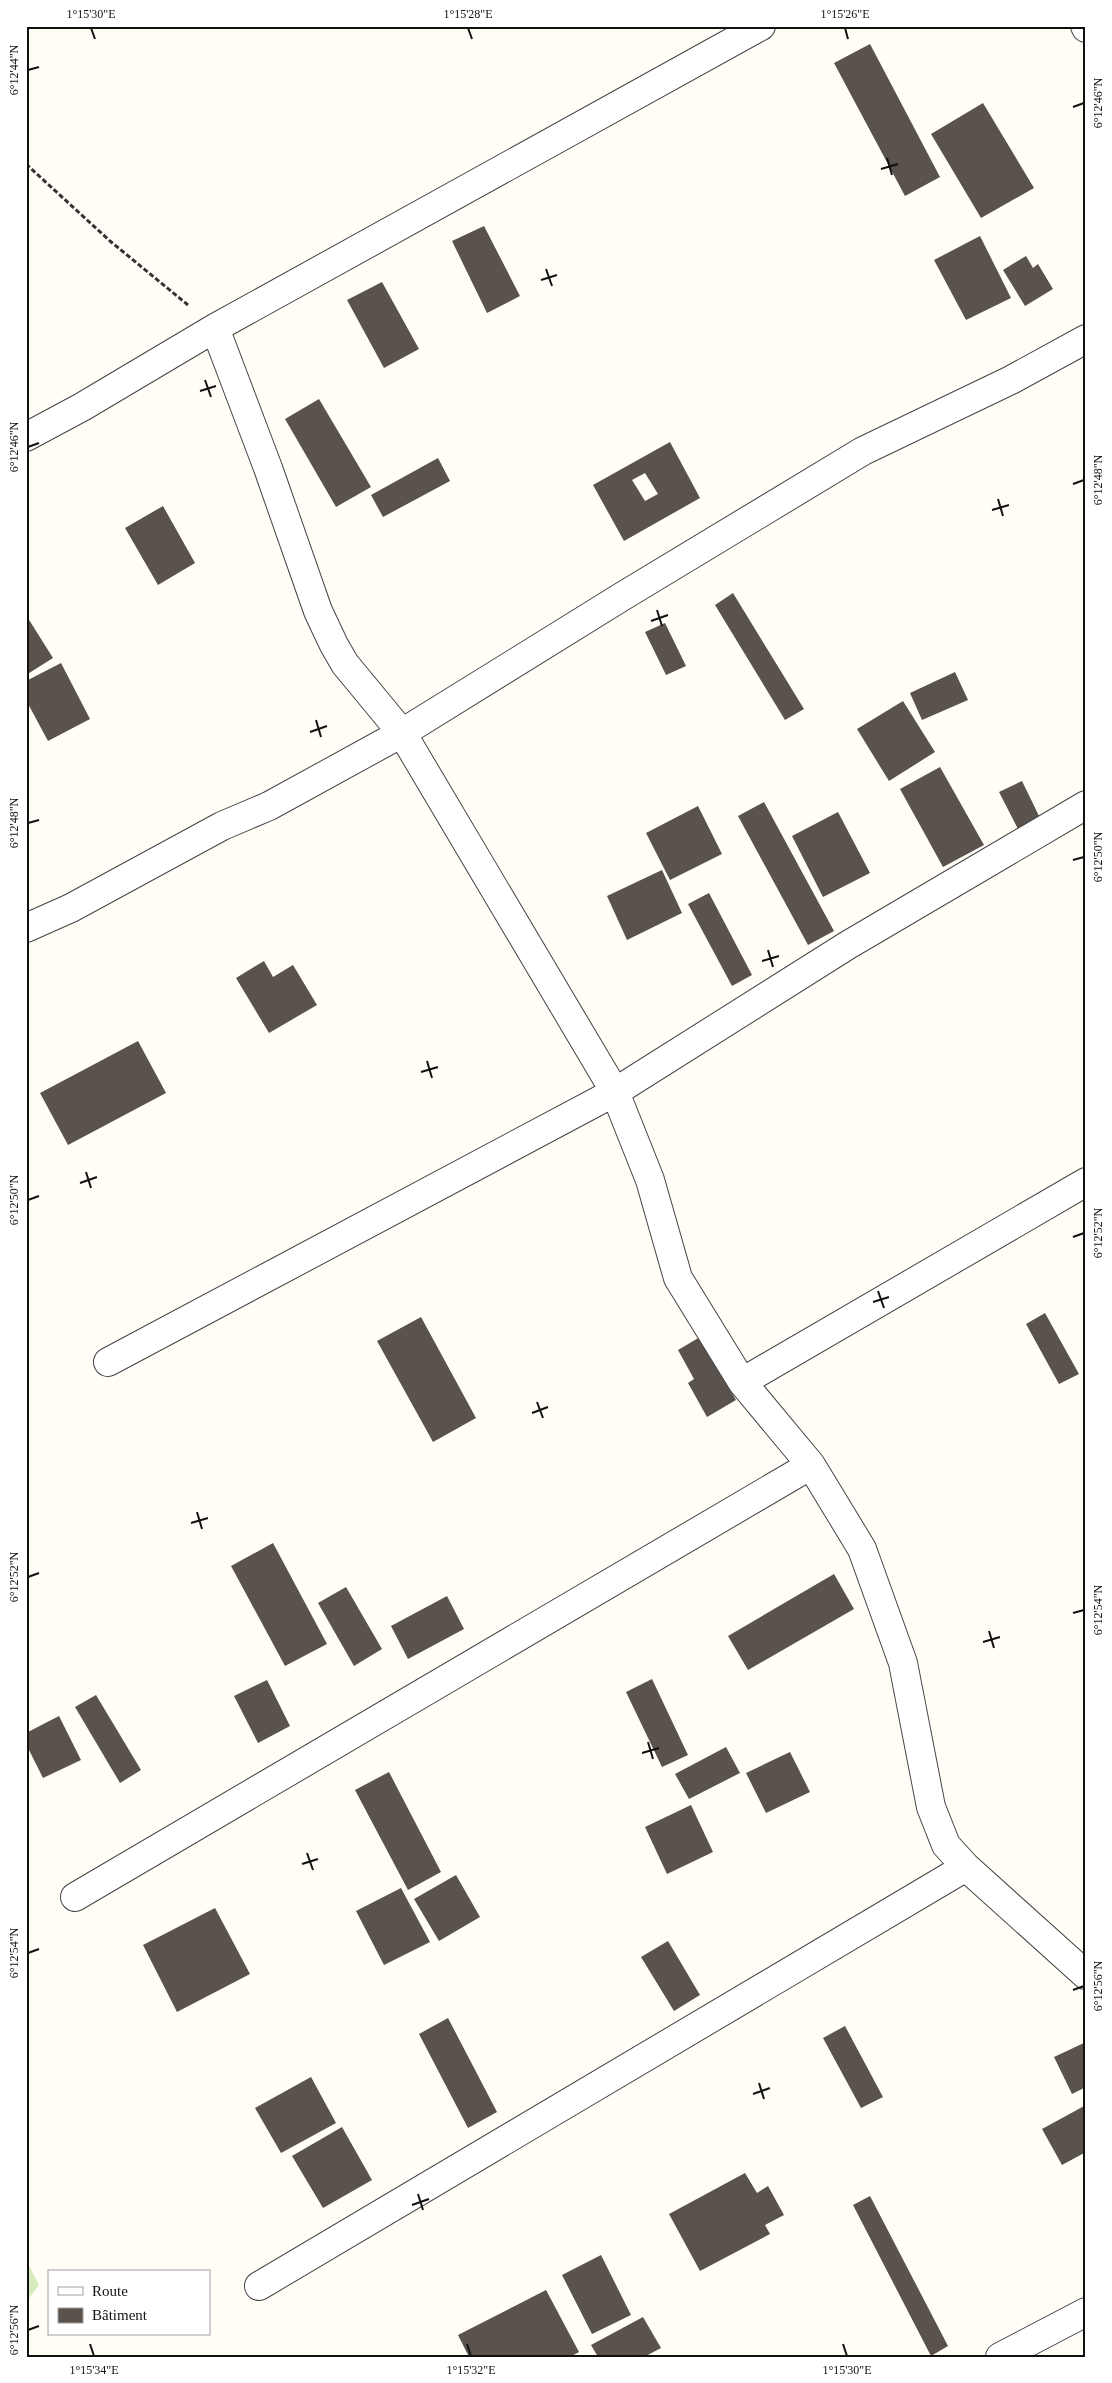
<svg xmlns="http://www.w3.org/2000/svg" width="1112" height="2383" font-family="'Times New Roman',serif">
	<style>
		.green { fill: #d5ebbd }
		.building { fill: #5a524d; fill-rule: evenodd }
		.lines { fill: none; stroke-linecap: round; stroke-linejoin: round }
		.street-casing { stroke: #444; stroke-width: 30 }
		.path { stroke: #333; stroke-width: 3; stroke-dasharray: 5 2.5; stroke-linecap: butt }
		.street { stroke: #fff; stroke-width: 28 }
		.ticks { fill: none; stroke: #111; stroke-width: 2 }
		.neatline { fill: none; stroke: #111; stroke-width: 2 }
		.ticks-label { font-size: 12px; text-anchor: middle; fill: #111 }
	</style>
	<rect width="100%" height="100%" fill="#fffdf5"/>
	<path class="green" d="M26,2260L39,2285L26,2302Z"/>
	<path class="building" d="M870,44L940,177L905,196L834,63Z
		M983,103L1034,188L981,218L931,134Z
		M484,226L520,296L487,313L452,241Z
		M980,236L1011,298L966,320L934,260Z
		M1026,256L1033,268L1038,264L1053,289L1025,306L1003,270Z
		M382,282L419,349L384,368L347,300Z
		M319,399L371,487L336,507L285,419Z
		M670,442L700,498L624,541L593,485ZM645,473L658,494L645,501L632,480Z
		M438,458L450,481L383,517L371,495Z
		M163,506L195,563L158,585L125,528Z
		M733,593L804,709L785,720L715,605Z
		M26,615L53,658L26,675Z
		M665,623L686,666L666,675L645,632Z
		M61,663L90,719L48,741L26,700V681Z
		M955,672L968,700L922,720L910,693Z
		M903,701L935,752L889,781L857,729Z
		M940,767L984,845L943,867L900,789Z
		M1022,781L1040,818L1018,829L999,792Z
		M764,802L834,931L808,945L738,816Z
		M698,806L722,854L670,880L646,833Z
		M838,812L870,873L823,897L792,836Z
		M662,870L682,913L627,940L607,896Z
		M709,893L752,975L732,986L688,904Z
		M264,961L273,977L293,965L317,1005L269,1033L236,978Z
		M138,1041L166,1093L68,1145L40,1093Z
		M1045,1313L1079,1374L1059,1384L1026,1324Z
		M421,1317L476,1418L433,1442L377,1341Z
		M700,1337L736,1400L707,1417L688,1383L694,1379L678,1350Z
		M273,1543L327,1644L285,1666L231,1566Z
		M834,1574L854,1609L748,1670L728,1636Z
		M346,1587L382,1649L354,1666L318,1603Z
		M447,1596L464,1629L408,1659L391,1626Z
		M652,1679L688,1755L662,1767L626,1692Z
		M267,1680L290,1726L258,1743L234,1696Z
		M96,1695L141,1770L120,1783L75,1707Z
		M59,1716L81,1760L43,1778L26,1744V1733Z
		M726,1747L740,1773L689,1799L675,1774Z
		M790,1752L810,1792L766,1813L746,1773Z
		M389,1772L441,1872L408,1890L355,1790Z
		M691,1805L713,1852L667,1874L645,1827Z
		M456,1875L480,1917L439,1941L414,1899Z
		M401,1888L430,1942L384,1965L356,1911Z
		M215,1908L250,1974L177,2012L143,1945Z
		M668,1941L700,1995L674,2011L641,1957Z
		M448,2018L497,2112L468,2128L419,2034Z
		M845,2026L883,2097L861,2108L823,2038Z
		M1086,2042V2087L1072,2094L1054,2057Z
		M311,2077L336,2123L281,2153L255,2108Z
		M1086,2105V2152L1062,2165L1042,2129Z
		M342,2127L372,2180L323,2208L292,2156Z
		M745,2173L757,2193L768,2186L784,2215L765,2225L770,2234L700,2271L669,2214Z
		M870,2196L948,2346L931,2356L853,2205Z
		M601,2255L631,2315L592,2334L562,2275Z
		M546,2290L579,2352L570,2357H469L458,2335Z
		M643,2317L661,2348L644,2357H598L591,2345Z"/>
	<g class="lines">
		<defs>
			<path id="street" d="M1085,26L1086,28
				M215,328L268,468L318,611L334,645L345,664L402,733L615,1092L650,1180L678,1278L742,1382
				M26,437L82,407L215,328L761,26
				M26,928L71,908L222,826L269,806L402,733L623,596L863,451L1011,380L1086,339
				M1086,1182L742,1382L811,1465L862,1549L903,1663L931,1807L946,1845L966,1867L1086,1975
				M108,1362L615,1092L848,945L1086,805
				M75,1897L811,1465
				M259,2286L966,1867
				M1000,2357L1086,2312"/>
		</defs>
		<use href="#street" class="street-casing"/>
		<path class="path" d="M26,164L110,241L188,305"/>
		<use href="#street" class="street"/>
	</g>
	<path class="ticks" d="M91,28L95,39M468,28L472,39M845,28L848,39M28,70L39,67M1073,107L1084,103M887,158L892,175M881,169L898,164M546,269L552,286M541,280L557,275M205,380L211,397M200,391L216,386M28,447L39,443M1073,484L1084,480M998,499L1003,516M992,510L1009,505M657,610L662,626M651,621L668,615M316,720L321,737M310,732L327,726M28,823L39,820M1073,860L1084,857M768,950L773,967M762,961L779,956M427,1061L432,1078M421,1072L438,1067M86,1172L91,1188M80,1183L97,1177M28,1200L39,1196M1073,1237L1084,1233M878,1291L884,1308M873,1302L889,1297M537,1402L543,1418M532,1413L548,1407M197,1512L202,1529M191,1523L208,1518M28,1577L39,1573M1073,1613L1084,1610M989,1631L994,1648M983,1642L1000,1637M648,1742L653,1759M642,1753L659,1748M307,1853L313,1870M302,1864L318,1859M28,1953L39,1949M1073,1990L1084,1986M759,2083L764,2099M753,2094L770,2088M418,2194L423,2210M412,2205L429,2199M28,2330L39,2326M90,2344L94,2356M467,2344L471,2356M843,2344L847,2356"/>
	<rect width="1112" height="2383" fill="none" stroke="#ffffff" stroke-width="55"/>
	<rect x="48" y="2270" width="162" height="65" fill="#ffffff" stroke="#a0a0a0"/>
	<rect x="58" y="2287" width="25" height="8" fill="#ffffff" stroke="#a0a0a0"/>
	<text x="92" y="2296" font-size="15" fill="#111111">Route</text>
	<rect x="58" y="2308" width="25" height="15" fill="#5a524d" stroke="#a0a0a0"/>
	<text x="92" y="2320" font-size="15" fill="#111111">Bâtiment</text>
	<rect x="28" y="28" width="1056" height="2328" class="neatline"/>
	<g class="ticks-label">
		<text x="91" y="18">1°15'30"E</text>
		<text x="468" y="18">1°15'28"E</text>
		<text x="845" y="18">1°15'26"E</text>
		<text transform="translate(14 70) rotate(-90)" y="4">6°12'44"N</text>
		<text transform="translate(1098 103) rotate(-90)" y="4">6°12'46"N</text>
		<text transform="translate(14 447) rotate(-90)" y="4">6°12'46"N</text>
		<text transform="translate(1098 480) rotate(-90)" y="4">6°12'48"N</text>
		<text transform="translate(14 823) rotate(-90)" y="4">6°12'48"N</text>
		<text transform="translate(1098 857) rotate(-90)" y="4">6°12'50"N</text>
		<text transform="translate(14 1200) rotate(-90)" y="4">6°12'50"N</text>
		<text transform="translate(1098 1233) rotate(-90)" y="4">6°12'52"N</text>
		<text transform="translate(14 1577) rotate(-90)" y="4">6°12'52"N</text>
		<text transform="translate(1098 1610) rotate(-90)" y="4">6°12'54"N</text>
		<text transform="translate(14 1953) rotate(-90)" y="4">6°12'54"N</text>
		<text transform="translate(1098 1986) rotate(-90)" y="4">6°12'56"N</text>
		<text transform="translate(14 2330) rotate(-90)" y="4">6°12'56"N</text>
		<text x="94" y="2374">1°15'34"E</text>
		<text x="471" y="2374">1°15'32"E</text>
		<text x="847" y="2374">1°15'30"E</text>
	</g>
</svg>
